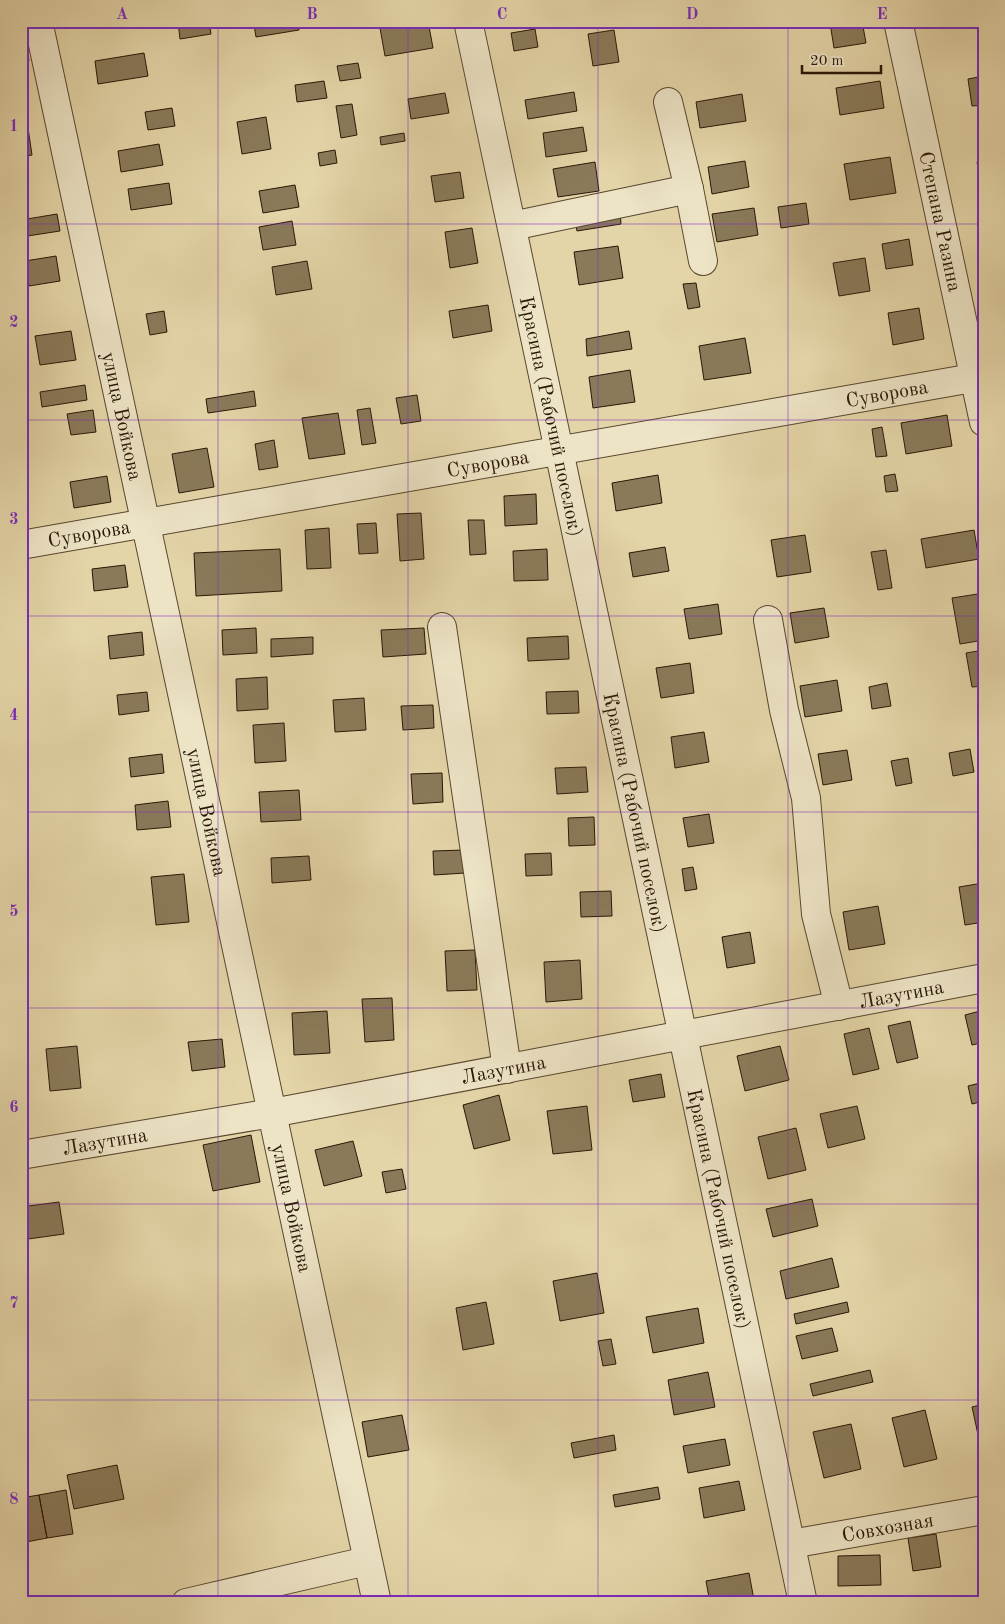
<svg xmlns="http://www.w3.org/2000/svg" width="1005" height="1624" font-family="'Old Standard TT',serif">
	<style>
		.building { fill: #8a7a5a; stroke: #291706 }
		.lines { fill: none; stroke-linecap: round; stroke-linejoin: round }
		.minor-casing { stroke: #58462e; stroke-width: 30 }
		.minor { stroke: #ede4c6; stroke-width: 28 }
		.grid { fill: none; stroke: #7b2cbf; stroke-width: 1; stroke-opacity: 0.55 }
		.labels { text-anchor: middle; stroke-width: 4; stroke-linejoin: round; paint-order: stroke }
		.street-label { font-size: 20px; fill: #291706; stroke: #ede4c6 }
		.neatline { fill: none; stroke: #7b2cbf; stroke-width: 2 }
		.grid-label { font-size: 16px; text-anchor: middle; font-weight: bold; fill: #7b2cbf }
	</style>
	<rect width="100%" height="100%" fill="#e4d5a8"/>
	<filter id="stains"><feTurbulence type="fractalNoise" baseFrequency=".004" numOctaves="4"/><feColorMatrix values="0 0 0 0 .2 0 0 0 0 .09 0 0 0 0 .02 0 0 0 .5 -.17"/></filter>
	<radialGradient id="worn" r=".72"><stop offset=".6" stop-color="#630" stop-opacity="0"/><stop offset="1" stop-color="#630" stop-opacity=".3"/></radialGradient>
	<path class="building" d="M183,21H209L211,34L180,39L178,22Z
		M279,21H298L299,30L256,37L254,25Z
		M418,21H428L433,48L385,56L380,28Z
		M842,21H862L866,43L834,48L830,23Z
		M943,21H969L944,25Z
		M535,29L538,47L514,51L511,33Z
		M614,30L619,62L593,66L588,34Z
		M25,33L29,61L21,63V34Z
		M144,53L148,76L98,84L95,61Z
		M358,63L361,78L340,81L337,66Z
		M984,76V105L972,106L968,79Z
		M324,81L327,98L297,102L295,85Z
		M880,81L884,108L840,115L836,88Z
		M574,92L577,111L528,119L525,100Z
		M445,93L449,113L411,119L408,99Z
		M742,94L746,121L700,128L696,102Z
		M352,104L357,135L341,138L336,106Z
		M172,108L175,126L148,130L145,112Z
		M266,117L271,149L242,154L237,122Z
		M583,127L587,151L546,157L543,133Z
		M28,128L32,155L21,157V129Z
		M404,133L405,141L381,145L380,137Z
		M159,144L163,165L121,172L118,151Z
		M335,150L337,163L320,166L318,153Z
		M890,157L896,193L850,200L844,164Z
		M745,161L749,187L712,194L708,167Z
		M984,161V198H983L977,162Z
		M595,162L599,191L558,197L553,169Z
		M460,172L464,198L435,202L431,176Z
		M169,183L172,204L131,210L128,189Z
		M295,185L299,207L263,213L259,191Z
		M806,203L809,224L781,228L778,207Z
		M754,208L758,235L717,242L712,214Z
		M620,212L621,224L577,231L575,220Z
		M57,214L60,231L21,237V220Z
		M292,221L296,245L263,250L259,227Z
		M984,227V252L980,228Z
		M472,228L478,263L450,268L445,232Z
		M909,239L913,265L886,269L882,244Z
		M618,246L623,278L579,285L574,252Z
		M56,256L60,281L29,286L25,261Z
		M865,258L870,291L839,296L833,263Z
		M307,261L312,289L276,295L272,267Z
		M696,283L700,307L688,309L683,284Z
		M488,305L492,331L453,338L449,311Z
		M919,308L924,339L893,345L888,313Z
		M164,311L167,332L150,335L146,314Z
		M71,331L76,360L40,365L35,336Z
		M629,331L632,349L587,356L586,339Z
		M745,338L751,373L704,380L699,346Z
		M630,370L635,402L593,408L589,377Z
		M85,385L87,400L42,407L40,392Z
		M254,391L256,406L208,413L206,399Z
		M417,395L421,421L401,424L396,398Z
		M370,408L376,443L362,445L357,410Z
		M93,410L96,432L71,435L67,414Z
		M338,413L345,454L309,459L302,418Z
		M947,415L952,446L906,454L901,423Z
		M882,427L887,456L876,457L872,429Z
		M274,440L278,467L259,470L255,444Z
		M207,448L214,487L179,493L172,454Z
		M895,474L898,491L886,492L884,476Z
		M658,475L662,503L616,511L612,483Z
		M107,476L111,502L74,508L70,482Z
		M536,494L537,524L505,526L504,496Z
		M421,513L424,559L400,561L397,514Z
		M468,520H484L486,554L470,555Z
		M376,523L378,553L359,554L357,524Z
		M329,528L331,568L307,569L305,530Z
		M974,530L979,559L926,568L921,539Z
		M805,535L811,572L777,577L771,540Z
		M665,547L669,571L633,577L629,553Z
		M280,549L282,591L196,596L194,553Z
		M547,549L548,580L514,581L513,551Z
		M886,550L892,588L878,590L871,552Z
		M125,565L128,587L94,591L92,569Z
		M984,593V640L960,644L952,598Z
		M718,604L722,634L689,639L684,609Z
		M824,608L829,637L795,643L790,613Z
		M256,628L257,653L223,655L222,630Z
		M424,628L426,654L383,657L381,630Z
		M142,632L144,655L110,659L108,636Z
		M568,636L569,659L528,661L527,638Z
		M313,637V654L271,657V639Z
		M984,650V686L972,687L966,653Z
		M690,663L694,693L661,698L656,668Z
		M267,677L268,709L237,711L236,679Z
		M837,680L842,711L805,717L800,686Z
		M887,683L891,706L872,709L869,687Z
		M578,691L579,713L547,714L546,692Z
		M147,692L149,711L119,715L117,695Z
		M364,698L366,730L335,732L333,700Z
		M433,705L434,728L403,730L401,706Z
		M984,712V745L979,713Z
		M284,723L286,761L255,763L253,725Z
		M704,732L709,762L675,768L671,737Z
		M970,749L974,772L953,776L949,753Z
		M847,750L852,780L823,785L818,754Z
		M162,754L164,773L131,777L129,758Z
		M908,758L912,783L896,786L891,761Z
		M586,767L588,792L557,794L555,768Z
		M442,773L443,802L413,804L411,774Z
		M299,790L301,820L261,822L259,792Z
		M168,801L171,827L137,830L135,805Z
		M709,814L714,843L688,847L683,818Z
		M594,817L595,845L569,846L568,818Z
		M464,850L465,873L434,875L433,851Z
		M551,853L552,875L526,876L525,854Z
		M309,856L311,880L272,883L271,858Z
		M693,867L697,889L685,891L682,869Z
		M184,874L189,922L156,925L151,877Z
		M983,883L984,922L965,925L959,887Z
		M611,891L612,916L581,917L580,892Z
		M878,906L885,944L849,950L843,912Z
		M750,932L755,963L727,968L722,937Z
		M475,950L477,990L447,991L445,951Z
		M580,960L582,999L546,1002L544,962Z
		M392,998L394,1040L365,1042L362,999Z
		M984,1010V1042L972,1045L965,1015Z
		M327,1011L330,1053L294,1055L292,1013Z
		M910,1021L918,1058L897,1063L888,1026Z
		M869,1028L879,1069L853,1075L844,1034Z
		M222,1039L225,1067L192,1071L188,1042Z
		M77,1046L81,1088L50,1091L46,1049Z
		M780,1046L789,1080L745,1091L737,1056Z
		M661,1074L665,1097L633,1102L629,1080Z
		M984,1082V1101L972,1104L968,1086Z
		M499,1095L510,1140L474,1149L463,1105Z
		M587,1106L592,1150L553,1154L547,1111Z
		M857,1106L865,1139L828,1148L820,1114Z
		M796,1128L806,1170L768,1179L758,1137Z
		M251,1135L260,1182L213,1191L203,1145Z
		M353,1141L362,1176L324,1186L315,1150Z
		M402,1169L406,1189L386,1193L382,1172Z
		M812,1199L818,1226L773,1237L766,1209Z
		M59,1202L64,1234L21,1240V1207Z
		M832,1258L839,1287L786,1299L780,1271Z
		M597,1273L604,1313L560,1321L553,1281Z
		M486,1302L494,1344L463,1350L456,1308Z
		M847,1302L849,1312L796,1324L794,1314Z
		M698,1308L704,1343L653,1353L646,1317Z
		M832,1328L838,1351L802,1359L796,1336Z
		M611,1339L616,1364L603,1366L598,1341Z
		M870,1370L873,1382L813,1396L810,1384Z
		M708,1372L715,1407L674,1415L668,1380Z
		M984,1404V1452L982,1453L972,1407Z
		M925,1410L937,1459L904,1467L892,1418Z
		M402,1415L409,1450L368,1457L362,1422Z
		M851,1424L861,1469L824,1478L813,1432Z
		M614,1435L616,1450L574,1458L571,1443Z
		M725,1439L730,1465L688,1473L683,1446Z
		M117,1465L124,1499L74,1509L67,1475Z
		M739,1481L745,1510L704,1518L699,1488Z
		M658,1487L660,1499L615,1507L613,1495Z
		M66,1490L73,1534L47,1538L39,1495Z
		M39,1495L47,1538L21,1543V1498Z
		M936,1534L941,1567L913,1571L908,1538Z
		M880,1555L881,1585L838,1586V1556Z
		M749,1573L754,1600L742,1603H710L706,1581Z"/>
	<g class="lines">
		<defs>
			<g id="minor">
				<path id="s1" d="M38,21L377,1603"/>
				<path id="s2" d="M468,21L803,1603"/>
				<path id="s3" d="M898,21L984,422"/>
				<path d="M689,189L703,261"/>
				<path d="M512,226L689,189L668,102"/>
				<path id="s4" d="M21,545L984,376"/>
				<path d="M768,620L784,710L806,798L816,914L839,1006"/>
				<path d="M442,627L507,1069"/>
				<path id="s5" d="M21,1155L272,1113L984,978"/>
				<path id="s6" d="M791,1544L984,1510"/>
				<path d="M186,1603L367,1561"/>
			</g>
		</defs>
		<use href="#minor" class="minor-casing"/>
		<use href="#minor" class="minor"/>
	</g>
	<path class="grid" d="M218,21V1603M408,21V1603M598,21V1603M788,21V1603M21,224H984M21,420H984M21,616H984M21,812H984M21,1008H984M21,1204H984M21,1400H984"/>
	<g class="labels">
		<g class="street-label">
			<text dy="7" stroke="none"><textPath href="#s3" startOffset="205">Степана Разина</textPath></text>
			<text dy="7" stroke="none"><textPath href="#s4" startOffset="879">Суворова</textPath></text>
			<text dy="7" stroke="none"><textPath href="#s1" startOffset="404">улица Войкова</textPath></text>
			<text dy="7" stroke="none"><textPath href="#s2" startOffset="404">Красина (Рабочий поселок)</textPath></text>
			<text dy="7" stroke="none"><textPath href="#s4" startOffset="474">Суворова</textPath></text>
			<text dy="7" stroke="none"><textPath href="#s4" startOffset="69">Суворова</textPath></text>
			<text dy="7" stroke="none"><textPath href="#s1" startOffset="809">улица Войкова</textPath></text>
			<text dy="7" stroke="none"><textPath href="#s2" startOffset="809">Красина (Рабочий поселок)</textPath></text>
			<text dy="7" stroke="none"><textPath href="#s5" startOffset="895">Лазутина</textPath></text>
			<text dy="7" stroke="none"><textPath href="#s5" startOffset="490">Лазутина</textPath></text>
			<text dy="7" stroke="none"><textPath href="#s5" startOffset="85">Лазутина</textPath></text>
			<text dy="7" stroke="none"><textPath href="#s1" startOffset="1214">улица Войкова</textPath></text>
			<text dy="7" stroke="none"><textPath href="#s2" startOffset="1214">Красина (Рабочий поселок)</textPath></text>
			<text dy="7" stroke="none"><textPath href="#s6" startOffset="98">Совхозная</textPath></text>
		</g>
	</g>
	<rect width="1005" height="1624" fill="none" stroke="#e4d5a8" stroke-width="55"/>
	<path d="M802 65v8h79v-8" fill="none" stroke="#291706" stroke-width="2.5"/>
	<text x="810" y="65" font-size="15" fill="#291706" stroke="#ede4c6" stroke-width="4" paint-order="stroke">20 m</text>
	<rect x="28" y="28" width="950" height="1568" class="neatline"/>
	<g class="grid-label">
		<text x="122" y="19">A</text>
		<text x="312" y="19">B</text>
		<text x="502" y="19">C</text>
		<text x="692" y="19">D</text>
		<text x="882" y="19">E</text>
		<text x="14" y="131">1</text>
		<text x="14" y="327">2</text>
		<text x="14" y="524">3</text>
		<text x="14" y="720">4</text>
		<text x="14" y="916">5</text>
		<text x="14" y="1112">6</text>
		<text x="14" y="1308">7</text>
		<text x="14" y="1504">8</text>
	</g>
	<rect width="100%" height="100%" filter="url(#stains)"/>
	<rect width="100%" height="100%" fill="url(#worn)"/>
</svg>
